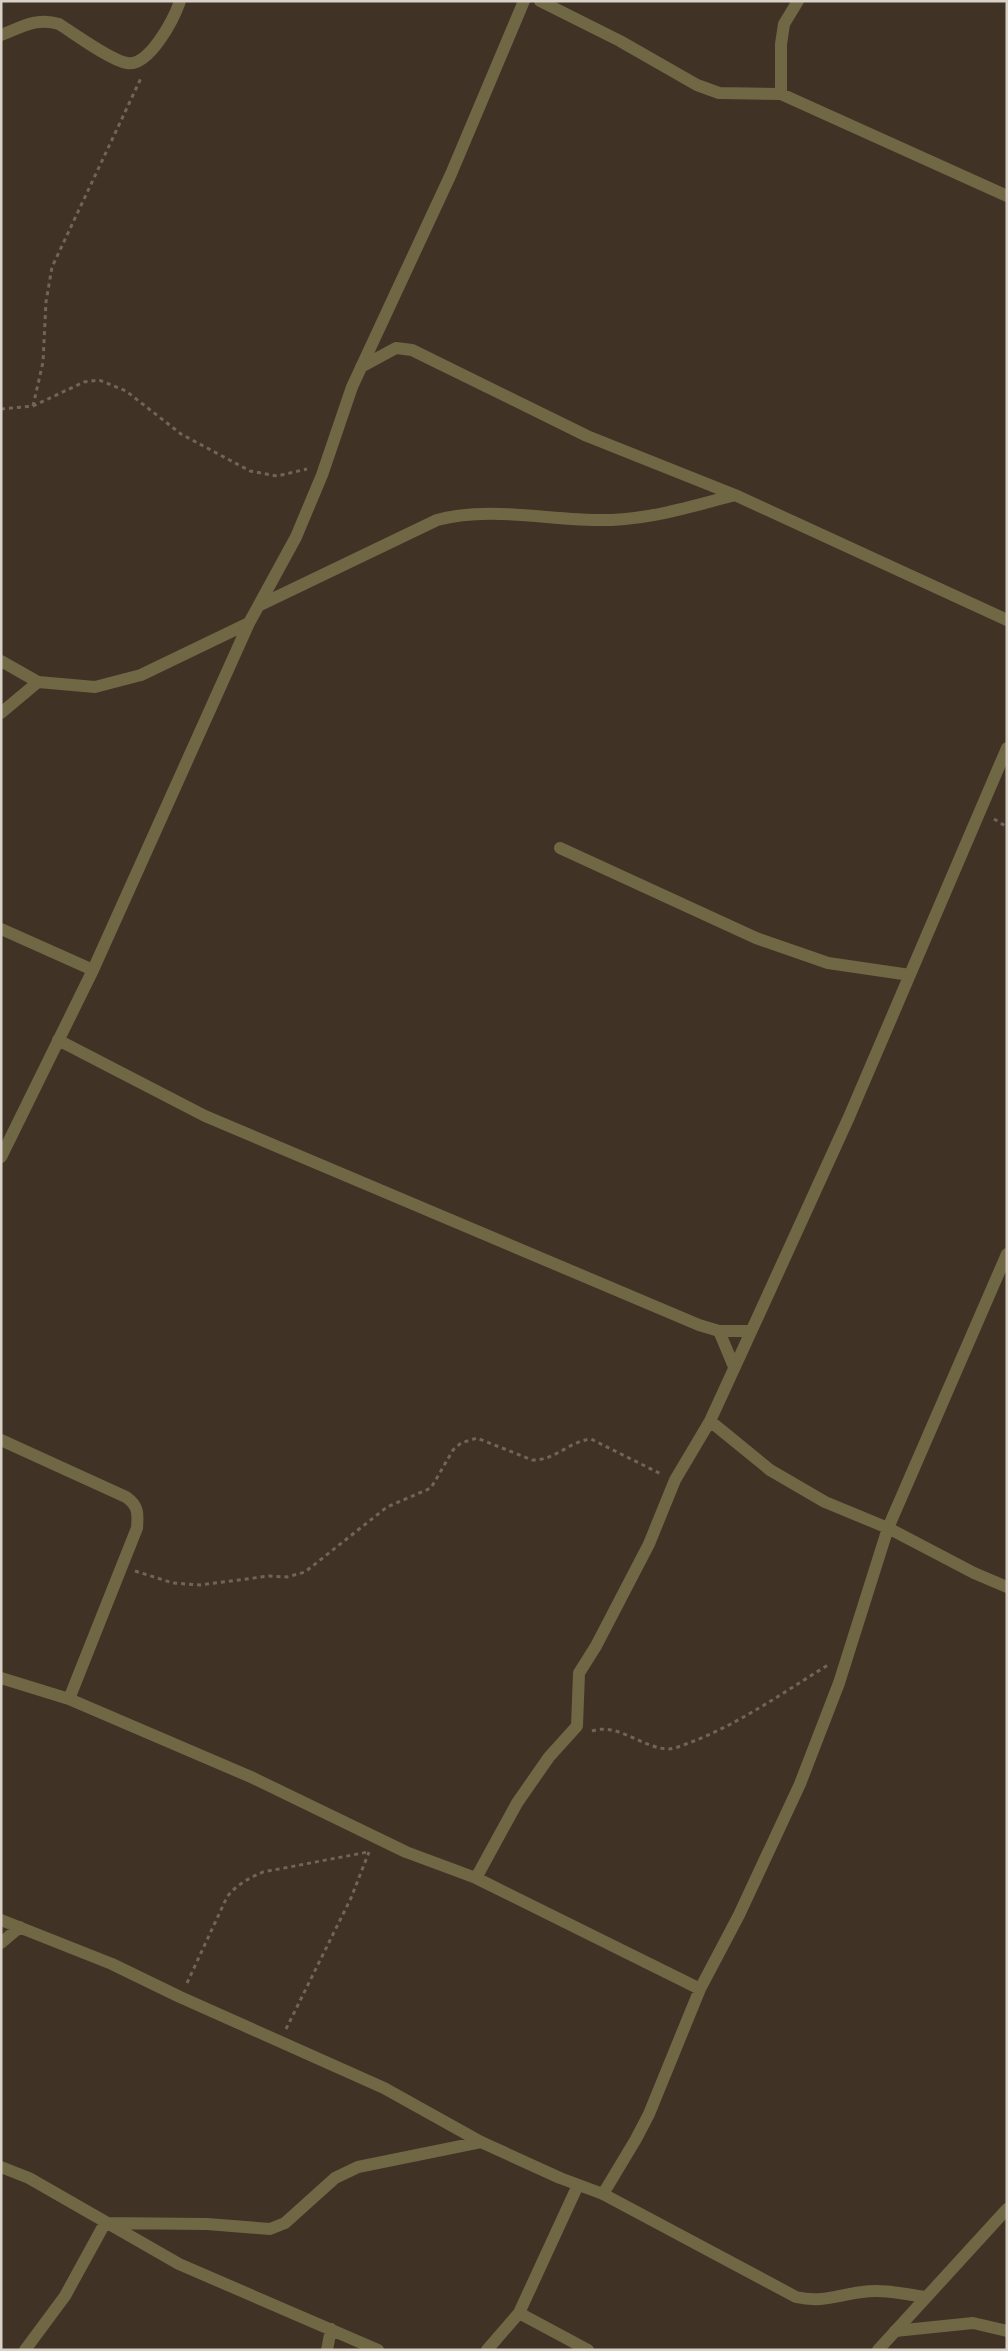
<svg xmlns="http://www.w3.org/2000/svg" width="1008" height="2351" font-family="Figtree,sans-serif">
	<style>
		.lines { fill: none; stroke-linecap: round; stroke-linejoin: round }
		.path { stroke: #71655a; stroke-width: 3; stroke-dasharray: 4 4; stroke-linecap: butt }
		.minor { stroke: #706744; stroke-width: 12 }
		.tertiary { stroke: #706744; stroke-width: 12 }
	</style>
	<rect width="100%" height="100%" fill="#403225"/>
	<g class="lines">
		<path class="path" d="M33,406L43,362L46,302L52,267L142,76
			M1,409L33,406L84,382L99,380L126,391L181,434L250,471L277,476L307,469
			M994,819L1007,827
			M135,1571L173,1583L200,1585L269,1576L287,1577L305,1572L387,1507L431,1488L453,1450L461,1443L477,1438L532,1460C554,1461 570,1441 591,1439L661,1474
			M592,1731C618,1722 643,1749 669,1749C677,1748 686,1744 694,1741C742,1722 784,1692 828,1665
			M187,1983L227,1897C236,1885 249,1878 263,1872L368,1852
			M286,2029L351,1898L369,1852"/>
		<path class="minor" d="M540,1L620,41L697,85L719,93L781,94L1007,196
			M1,35C22,27 37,17 59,24C75,34 110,60 127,63C149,67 174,19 180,1
			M781,94V44L784,24L798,1
			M361,367L396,348L412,350L587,436L735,495L1007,620
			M260,605L437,520C493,505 554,522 612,520C654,518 694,506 735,495
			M1,661L38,682L95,687L141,675L249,623
			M1,713L38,682
			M560,848L756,938L828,963L910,975
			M1,929L93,970
			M58,1040L205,1116L699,1325L719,1331H751
			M1,1157L93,970L249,623L296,537L322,475L352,387L451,174L524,1
			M719,1331L734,1367
			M710,1421L770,1470L825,1502L888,1528L974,1573L1007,1587
			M1,1440L126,1497C139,1506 138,1514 137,1528L69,1699
			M1,1678L69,1699L251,1777L406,1852L476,1878L700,1989
			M476,1878L517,1803L549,1757L577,1726L579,1673L596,1646L649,1544L675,1480L710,1421L761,1310L849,1117L1007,748
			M1,1920L112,1964L180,1997L384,2088L481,2142L560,2178L603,2194L796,2297C823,2303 837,2295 862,2292C883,2289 904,2294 925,2297
			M1,1943L20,1927
			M1,2167L29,2178L179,2264L378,2350
			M603,2194L636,2139L649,2114L700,1989L739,1915L800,1784L839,1683L888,1528L1007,1254
			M519,2313L588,2350
			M895,2331L973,2323L1007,2331
			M25,2350L65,2296L105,2223L207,2224L270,2229L285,2223L335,2178L358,2167L481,2142
			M327,2350L331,2329
			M487,2350L519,2313L578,2185"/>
		<path class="tertiary" d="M878,2350L1007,2209"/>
	</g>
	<rect width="1008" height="2351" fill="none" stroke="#dad2c9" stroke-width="5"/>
</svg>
